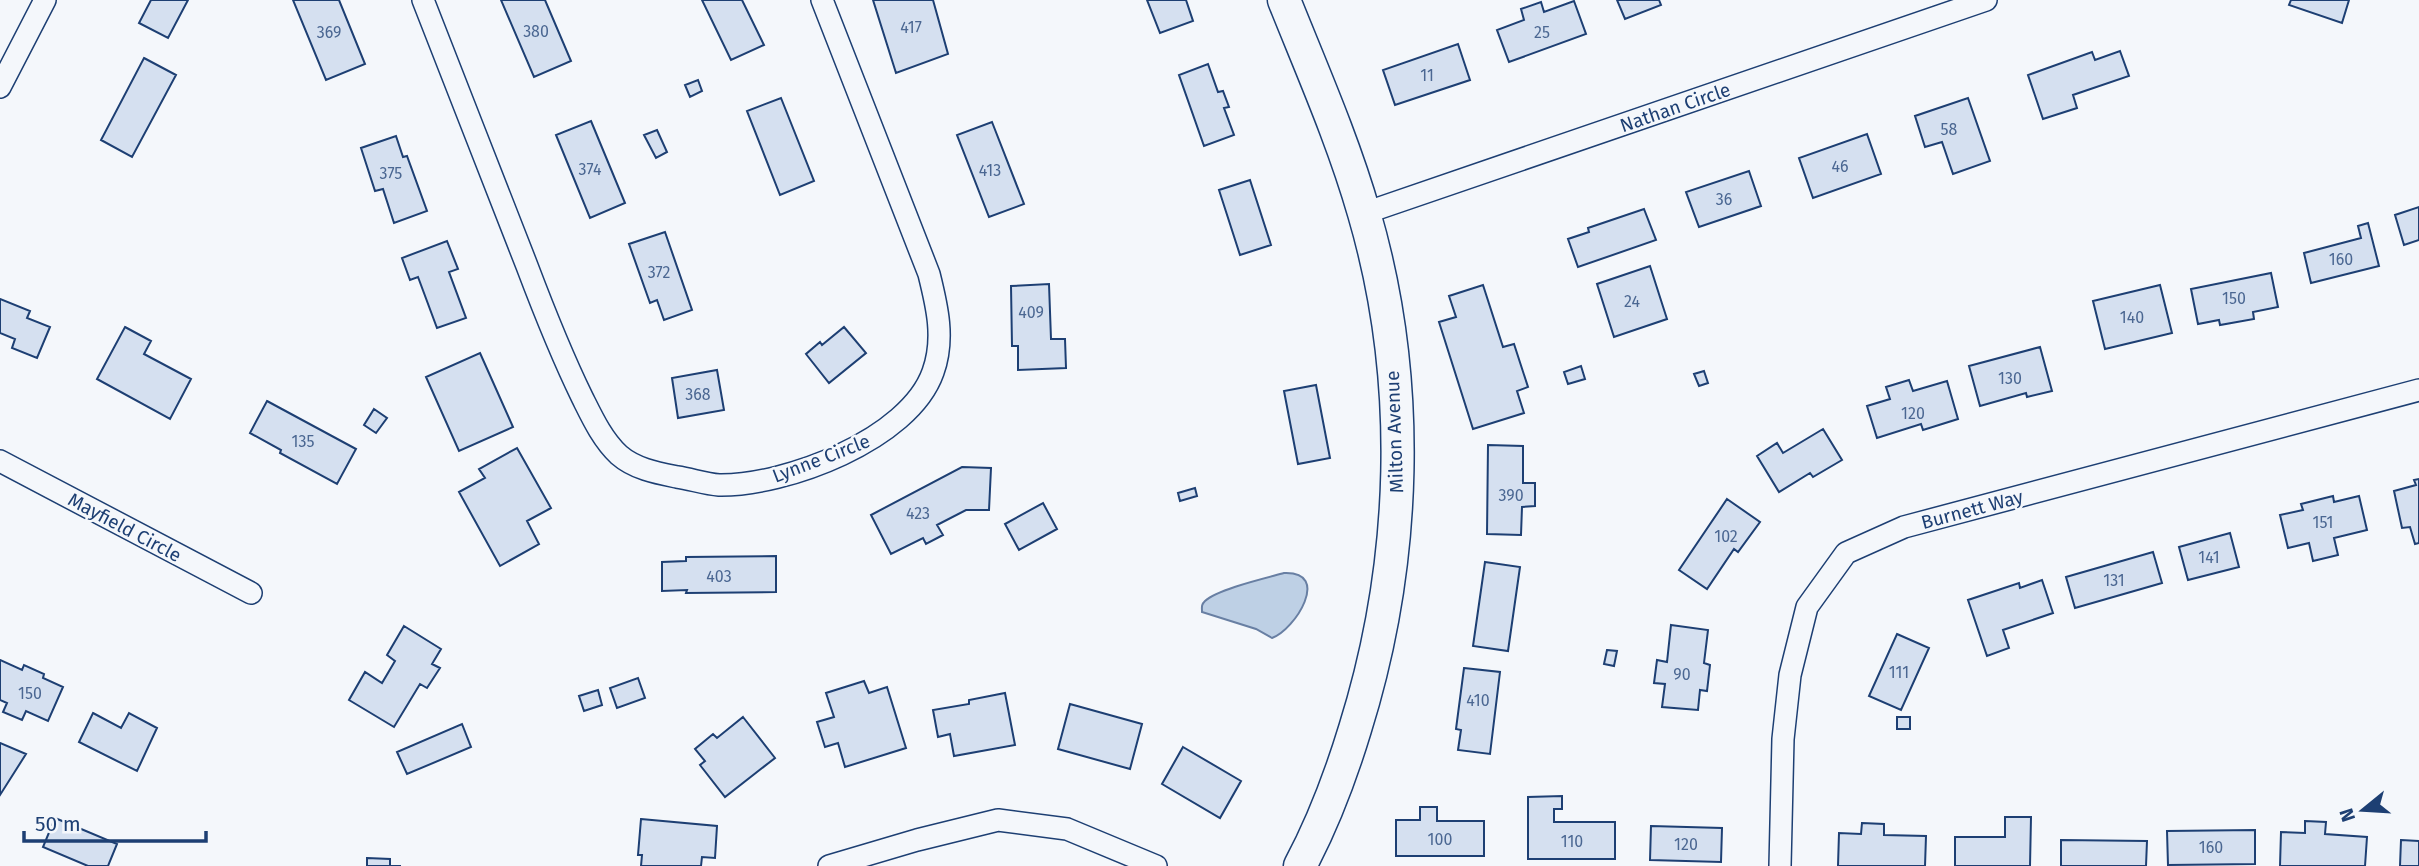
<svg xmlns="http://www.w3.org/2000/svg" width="2419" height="866" font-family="'Fira Sans',sans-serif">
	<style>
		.water { fill: #bed0e5; stroke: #687fa3; stroke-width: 2 }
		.building { fill: #d5e0f0; stroke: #1d3f73; stroke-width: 2 }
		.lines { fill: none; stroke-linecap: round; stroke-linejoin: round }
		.street-casing { stroke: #1d3f73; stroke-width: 24 }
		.secondary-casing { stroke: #1d3f73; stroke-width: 35 }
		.street { stroke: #f4f7fb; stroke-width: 21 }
		.secondary { stroke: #f4f7fb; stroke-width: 32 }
		.labels { text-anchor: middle; stroke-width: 5; stroke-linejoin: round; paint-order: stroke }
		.number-label { font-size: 16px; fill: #4b6792 }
		.street-label { font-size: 19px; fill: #1d3f73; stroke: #f4f7fb }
	</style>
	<rect width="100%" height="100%" fill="#f4f7fb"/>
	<path class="water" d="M1284,573C1332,571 1295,630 1272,638L1256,629L1202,612C1202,607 1201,605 1205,601C1218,589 1266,578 1284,573Z"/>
	<path class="building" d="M151,0H188L168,38L139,23Z
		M293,0H339L365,64L326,80Z
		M501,0H545L571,61L534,77Z
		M702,0H742L764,45L731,60Z
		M873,0H933L948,54L896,73Z
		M1147,0H1186L1193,21L1160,33Z
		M1617,0H1659L1661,5L1625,19Z
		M2291,0H2349L2342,23L2289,5Z
		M1574,1L1586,34L1509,62L1497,30L1524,20L1521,9L1541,2L1544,12Z
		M1458,44L1470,80L1395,105L1383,70Z
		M2120,51L2129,76L2073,95L2077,108L2043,119L2028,75L2092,52L2095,60Z
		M144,58L176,75L132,157L101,140Z
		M1208,64L1218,92L1223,91L1229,107L1224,108L1234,135L1204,146L1179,75Z
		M698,80L702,91L690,97L685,85Z
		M781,98L814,181L780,195L747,111Z
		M1968,98L1990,161L1953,174L1942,142L1925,147L1915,116Z
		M591,121L625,203L590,218L556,135Z
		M992,122L1024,204L989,217L957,135Z
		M657,130L667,152L656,158L644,135Z
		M1867,134L1881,174L1813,198L1799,158Z
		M396,136L403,157L407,156L427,211L394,223L383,189L375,191L361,148Z
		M1749,171L1761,206L1699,227L1686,192Z
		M1250,180L1271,245L1240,255L1219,190Z
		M2419,207V240L2404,245L2395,215Z
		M1644,209L1656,240L1578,267L1568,239L1589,232L1588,228Z
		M2368,223L2379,266L2311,283L2304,253L2361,238L2358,226Z
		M665,232L692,310L664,320L657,300L650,303L629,244Z
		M447,241L458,269L449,272L466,318L437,328L418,277L410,280L402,258Z
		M1650,266L1667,319L1614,337L1597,284Z
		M2271,273L2278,307L2253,312L2254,319L2220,325L2219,320L2198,324L2191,289Z
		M1049,284L1051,339H1065L1066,368L1018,370V346H1012L1011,286Z
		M1483,285L1503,347L1514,344L1528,387L1517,391L1524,413L1473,429L1439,322L1456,317L1449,296Z
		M2160,285L2172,333L2105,349L2093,301Z
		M0,299L30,311L27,318L50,327L37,358L12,348L15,339L0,333Z
		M125,327L151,341L144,354L191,379L170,419L97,379Z
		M844,327L866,353L829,383L806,354L820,342L822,345Z
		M2040,347L2052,391L2027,397L2026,393L1980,406L1969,366Z
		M480,353L513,427L459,451L426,377Z
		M1581,366L1585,379L1568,384L1564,372Z
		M717,370L724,410L678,418L672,378Z
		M1704,371L1708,383L1699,386L1694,374Z
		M1909,380L1913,391L1947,381L1958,419L1923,430L1921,424L1877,438L1867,406L1890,399L1886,387Z
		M1316,385L1330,458L1298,464L1284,391Z
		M267,401L356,449L337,484L280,453L281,450L250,433Z
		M374,409L387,418L376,433L364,425Z
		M1823,429L1842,460L1813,477L1810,473L1779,492L1757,456L1777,443L1783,453Z
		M1488,445L1523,446V483H1535V506L1522,507L1521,535L1487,534Z
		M517,448L551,508L527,521L539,544L500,566L459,492L485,478L479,469Z
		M962,467L991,468L989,510H966L937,525L943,535L926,544L923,538L891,554L871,515Z
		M2419,479V543L2415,544L2410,527L2402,528L2394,491L2416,485L2414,480Z
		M1195,488L1197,496L1180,501L1178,493Z
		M2333,496L2334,502L2359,496L2367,530L2334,538L2338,555L2313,561L2309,543L2288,548L2280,515L2303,510L2301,504Z
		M1727,499L1760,522L1738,552L1734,549L1707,589L1679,570Z
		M1043,503L1057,529L1019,550L1005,524Z
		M2230,533L2239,567L2188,580L2179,547Z
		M2153,552L2162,583L2075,608L2066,577Z
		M776,556V592L686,593L687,590L662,591V562L686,561V557Z
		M1485,562L1520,567L1508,651L1473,646Z
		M2042,580L2053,613L2003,630L2009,648L1987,656L1968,600L2019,583L2020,588Z
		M1671,625L1708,630L1704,663L1710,665L1707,691L1700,690L1698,710L1662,707L1665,684L1654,683L1657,660L1667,662Z
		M404,626L441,649L432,664L440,668L427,688L420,684L394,727L349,700L365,672L382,683L395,661L387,655Z
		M1897,634L1929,648L1901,710L1869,696Z
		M1607,650L1617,651L1614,666L1604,664Z
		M0,660L22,670L24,665L44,674L43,678L63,687L48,721L26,711L22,720L3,712L7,703L0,700Z
		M1464,668L1500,672L1490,754L1458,750L1461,730L1456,729Z
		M638,678L645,698L617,708L610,688Z
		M864,681L869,693L887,687L906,748L845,767L838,743L825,747L817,722L834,717L826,693Z
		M598,690L602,705L584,711L579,696Z
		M1005,693L1015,745L954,756L950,734L938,737L933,710L969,704V700Z
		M1070,704L1142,724L1130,769L1058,749Z
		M93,713L121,728L129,713L157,728L137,771L79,742Z
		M743,717L775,758L725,797L700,765L705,761L695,749L713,734L717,738Z
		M1897,717H1910V729H1897Z
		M462,724L471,747L407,774L397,752Z
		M0,743L26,754L0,795Z
		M1183,747L1241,781L1220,818L1162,784Z
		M1562,796V809H1554V822H1615V859H1528V797Z
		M1420,807H1437V821H1484V856H1396V820H1420Z
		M2005,817H2031L2030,866H1955V837H2005Z
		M55,818L117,844L108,866H88L43,847Z
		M641,819L717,826L715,858L702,857L701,866H641L642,855H638Z
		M2305,821L2326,822L2325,834L2367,837L2365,866H2280L2281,832L2305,833Z
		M1862,823L1884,824V835L1926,836L1925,866H1838L1839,833L1861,834Z
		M1651,826L1722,828L1721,862L1650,860Z
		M2255,830V864L2168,865L2167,831Z
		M2061,840L2147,841L2146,866H2061Z
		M2401,840L2419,841V866H2400Z
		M367,858L390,859V866H401H367Z"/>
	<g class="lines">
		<defs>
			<path id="street" d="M423,0C458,89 492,177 527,266C544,311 561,354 582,397C592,417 602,439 619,455C635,469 657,473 677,477C691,479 705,484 719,485C785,486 909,440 933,372C945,339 937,306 929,274L822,0
				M0,87L45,0
				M1365,213L1986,0
				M0,461L251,593
				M829,866L917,840L998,820L1067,829L1156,866
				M1780,866L1783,739L1790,675L1807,607L1846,553L1904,527L2419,390"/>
			<path id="secondary" d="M1284,0C1312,70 1343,140 1364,213C1413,380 1407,563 1355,729C1341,775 1323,823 1300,866"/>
		</defs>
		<use href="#street" class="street-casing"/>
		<use href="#secondary" class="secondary-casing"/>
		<use href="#street" class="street"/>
		<use href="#secondary" class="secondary"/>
	</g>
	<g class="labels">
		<g class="number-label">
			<text x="911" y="33">417</text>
			<text x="536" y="37">380</text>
			<text x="329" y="38">369</text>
			<text x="1542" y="38">25</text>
			<text x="1427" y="81">11</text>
			<text x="1949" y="135">58</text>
			<text x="1840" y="172">46</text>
			<text x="590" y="175">374</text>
			<text x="990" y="176">413</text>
			<text x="391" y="179">375</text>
			<text x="1724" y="205">36</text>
			<text x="2341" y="265">160</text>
			<text x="659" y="278">372</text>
			<text x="2234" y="304">150</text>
			<text x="1632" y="307">24</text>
			<text x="1031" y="318">409</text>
			<text x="2132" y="323">140</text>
			<text x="2010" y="384">130</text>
			<text x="698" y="400">368</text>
			<text x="1913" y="419">120</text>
			<text x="303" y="447">135</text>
			<text x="1511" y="501">390</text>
			<text x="918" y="519">423</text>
			<text x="2323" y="528">151</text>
			<text x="1726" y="542">102</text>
			<text x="2209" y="563">141</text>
			<text x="719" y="582">403</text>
			<text x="2114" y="586">131</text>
			<text x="1899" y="678">111</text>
			<text x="1682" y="680">90</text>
			<text x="30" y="699">150</text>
			<text x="1478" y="706">410</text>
			<text x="1440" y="845">100</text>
			<text x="1572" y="847">110</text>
			<text x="1686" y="850">120</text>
			<text x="2211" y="853">160</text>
		</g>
		<g class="street-label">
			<text transform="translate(1675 107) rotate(-19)" y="7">Nathan Circle</text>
			<text transform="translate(1394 432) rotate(-92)" y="7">Milton Avenue</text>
			<text transform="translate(821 458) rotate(-21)" y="7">Lynne Circle</text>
			<text transform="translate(1972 509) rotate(-15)" y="7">Burnett Way</text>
			<text transform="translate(125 527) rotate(28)" y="7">Mayfield Circle</text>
		</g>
	</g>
	<g transform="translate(2363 810) rotate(252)" stroke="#f4f7fb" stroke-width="5" paint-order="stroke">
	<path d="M0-5L12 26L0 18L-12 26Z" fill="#1d3f73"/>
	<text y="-10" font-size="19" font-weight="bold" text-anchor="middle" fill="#1d3f73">N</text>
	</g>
	<path d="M24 831v10h182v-10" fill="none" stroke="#1d3f73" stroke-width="3.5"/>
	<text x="35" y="831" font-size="21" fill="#1d3f73" stroke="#f4f7fb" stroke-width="5" paint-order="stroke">50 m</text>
</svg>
